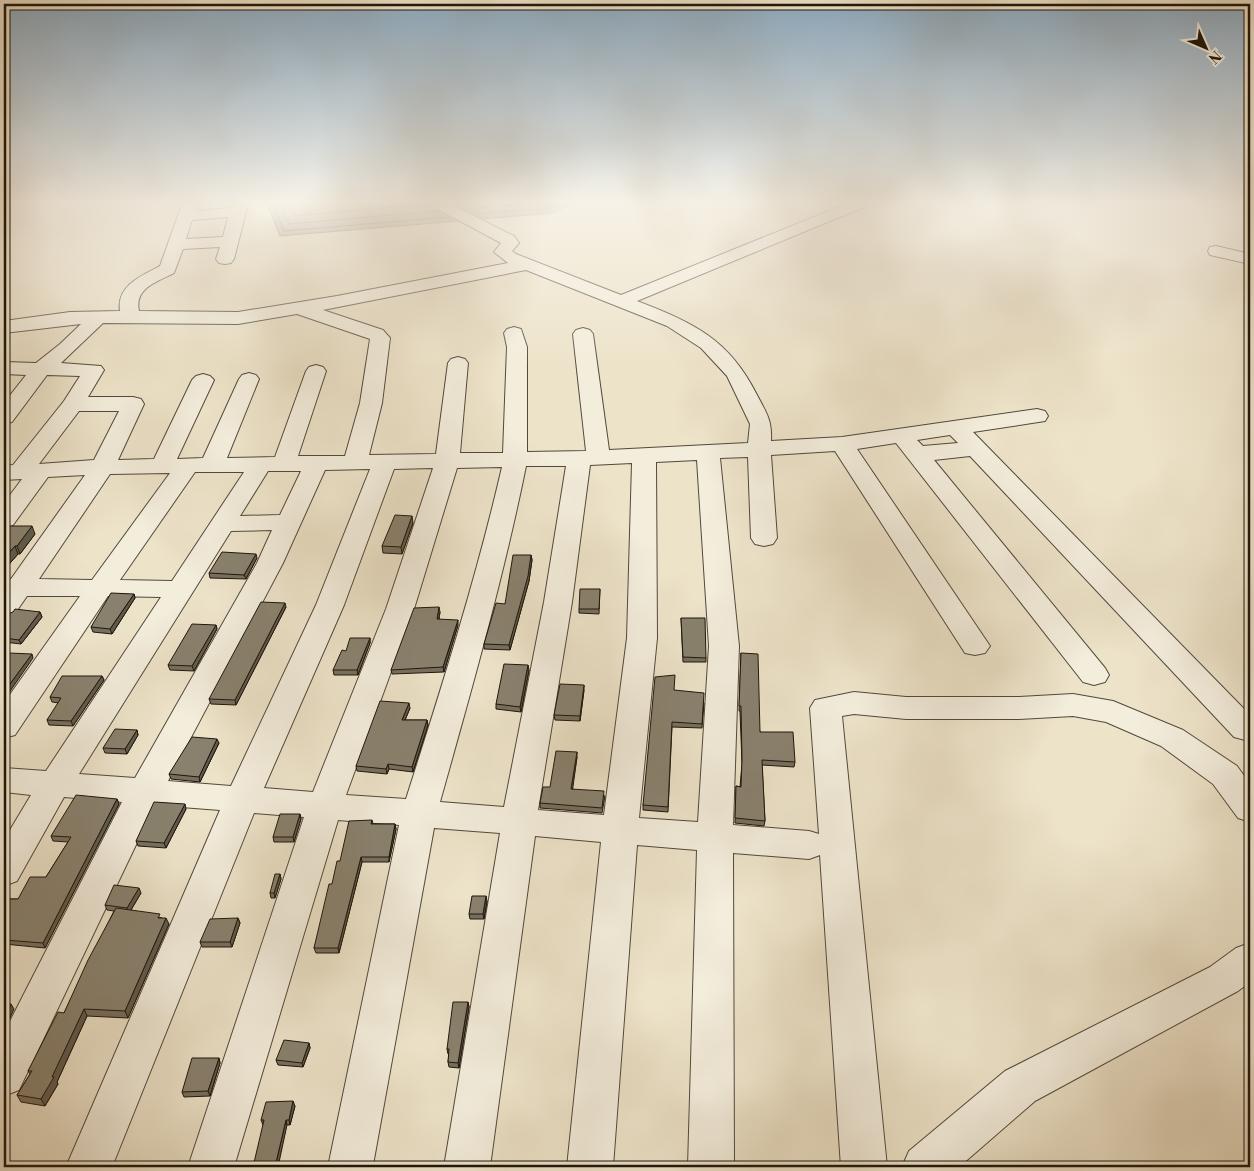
<svg xmlns="http://www.w3.org/2000/svg" width="1254" height="1171" font-family="'Libre Bodoni',serif">
	<style>
		.water { fill: #a69d89; stroke: #6f6757 }
		.lines { fill: none; stroke-linecap: round; stroke-linejoin: round }
		.shore { stroke: #625a4a; stroke-width: 1 }
		.minor-casing { stroke: #51493b; stroke-width: 2 }
		.minor { fill: #f3eddc; fill-rule: evenodd }
		.wall { fill: #766f5f; stroke: #1d160c }
		.shaded-wall { fill: #605a4d; stroke: #1d160c }
		.building { fill: #89816e; stroke: #1d160c }
	</style>
	<rect width="100%" height="100%" fill="#ede3c9"/>
	<filter id="stains"><feTurbulence type="fractalNoise" baseFrequency=".004" numOctaves="4"/><feColorMatrix values="0 0 0 0 .2 0 0 0 0 .09 0 0 0 0 .02 0 0 0 .5 -.17"/></filter>
	<radialGradient id="worn" r=".72"><stop offset=".6" stop-color="#630" stop-opacity="0"/><stop offset="1" stop-color="#630" stop-opacity=".3"/></radialGradient>
	<path class="water" d="M267,204H574L553,213L280,236Z"/>
	<g class="lines">
		<path class="shore" d="M273,204L284,231L449,217
			M279,204L289,224L439,211
			M287,204L294,216L430,204
			M463,209L524,204
			M474,214L551,208L561,204"/>
		<defs>
			<path id="minor" d="M182,204H198L196,211L231,208L232,204H248L234,259L231,263L225,264L219,263L216,259L220,247L183,249L174,273C157,282 134,288 139,311L238,312L337,296L508,263L494,252L501,243L434,207L431,204H450L514,236L519,243L512,251L516,254L621,295L846,204H867L864,207L637,301C694,323 729,339 757,395C767,414 772,420 771,441L842,437L1037,409L1045,411L1048,416L1045,421L973,432L1250,715V739L1245,740L1234,737L970,456L934,460L1105,668L1109,675L1105,682L1094,685L1083,682L896,443L857,449L990,646L985,653L975,655L965,653L835,451L771,455L777,538L773,544L764,546L755,544L751,538L748,457L720,458L739,646L733,825L809,831L819,834L810,708L815,700L854,692L906,697H1019L1073,694L1113,701L1183,730L1237,766L1250,784V822L1238,818L1213,784L1161,746L1106,722L1073,716L1019,719H906L854,714L842,716L887,1167H841L820,855L809,859L733,853L734,1167H688L697,850L637,845L613,1167H567L601,842L535,836L490,1167H444L500,833L434,828L373,1165L372,1167H328L399,825L338,820L234,1167H188L304,817L254,813L112,1167H66L220,810L155,805L19,1090L4,1096V1033L122,802L64,797L17,881L4,886V840L31,795L4,792V768L46,771L161,597L108,596L15,735L4,738V703L80,596H27L14,615L4,618V579H11L85,475L48,477L13,525L4,528V503L22,479L4,480V466L13,465L64,401L80,376L47,375L12,422L4,424V403L26,375L4,374V362L36,363L60,344L81,324L4,333V321L70,312L120,311C116,286 141,276 160,266ZM228,217L223,237L186,239L192,220ZM526,270L667,326L701,348L727,376L750,424L748,443L609,450L593,334L590,330L583,328L576,330L573,334L586,451L527,452V347L521,329L514,327L507,329L504,333L507,347L503,453H460L468,363L465,359L458,357L451,359L448,363L436,454L369,455L382,403L390,338L383,330L323,310ZM297,314L370,339L360,403L345,456H298L326,371L323,367L316,365L309,367L306,371L275,457L227,458L259,379L256,375L249,373L242,375L239,379L203,458L177,459L214,380L210,376L203,374L196,376L192,380L154,459L118,460L144,404L141,399L133,397H88L104,370L101,366L61,363L103,323L238,324ZM79,411H119L94,460L39,464ZM950,435L958,443L923,446L917,440ZM697,460L709,646L698,822L639,818L657,638L656,462ZM632,463L627,638L604,815L538,810L572,602L590,465ZM526,466H566L544,602L504,807L440,802C471,691 503,580 526,466ZM502,467C476,580 441,689 406,799L346,795L414,609L457,468ZM433,468L386,609L313,792L264,788L344,605L394,469ZM370,469L316,605L231,786L168,781L283,563L325,470ZM268,471H301L280,515L240,516ZM195,472H244L172,581L120,580ZM170,473L92,580L39,579L110,474ZM272,530L257,563L135,778L79,774L231,531Z
				M1216,246L1250,254V264L1210,255L1208,251L1210,247Z
				M1250,943V982L1238,991L1035,1101L959,1167H902L909,1151L1005,1071L1210,967L1236,948Z"/>
		</defs>
		<use href="#minor" class="minor-casing"/>
		<use href="#minor" class="minor"/>
	</g>
	<path class="wall" d="M413,523L402,554L383,553L382,546Z
		M4,526L35,534L20,554H18L4,570Z
		M531,555L532,560L529,581L510,650L484,649V644Z
		M257,558L246,579L210,578L209,573Z
		M600,589L599,614L579,613V609Z
		M134,594L135,598L112,634L93,632L91,627Z
		M286,607L236,705L211,704L209,699Z
		M40,612L42,617L21,644L4,642V615Z
		M440,612L439,619L458,625L444,672L392,674L391,670Z
		M681,618L706,658V662H683Z
		M216,625L217,629L194,671L170,670L168,665Z
		M370,638V643L358,675H334L333,670Z
		M741,653L760,732L795,762L794,767L762,765L765,821L764,826L735,823L736,786L740,787L742,764L740,711H739Z
		M529,670L521,712L496,709V704Z
		M102,676L104,680L73,726L49,725L47,720L59,703L52,702L50,697Z
		M584,690L580,721L555,720L554,715Z
		M674,690L704,703L702,728L672,727L668,812L643,810V805Z
		M410,708L405,720H427L428,725L413,772L389,769L387,774L357,771L356,766Z
		M137,730L138,735L127,754L105,753L103,748Z
		M219,743L200,782L171,779L169,774Z
		M577,757L572,789L605,796L602,813L540,808V803L550,787Z
		M117,799L119,804L45,948L4,944V899H18L46,877L68,842L53,841L51,836Z
		M186,809L166,848L138,846L136,841Z
		M300,814L301,819L294,842H274L273,837Z
		M372,820L373,824H395L396,829L389,862H362L339,953H316L314,948L340,861Z
		M280,874L281,879L275,898H271L270,893Z
		M141,893L131,910L162,918L169,924L128,1018L87,1016L57,1082L58,1084L45,1106L21,1102L17,1095L30,1074L28,1071L64,1013L114,911L107,910L105,905Z
		M487,901L484,919H470L469,914Z
		M238,918L240,923L232,947H202L200,942Z
		M468,1002L469,1007L459,1068L449,1067L448,1062L449,1054H448L447,1049Z
		M309,1043L310,1048L303,1067L278,1065L276,1060Z
		M219,1058L220,1063L210,1096L184,1097L182,1092Z
		M295,1106L290,1125H263L261,1120Z"/>
	<path class="shaded-wall" d="M412,516L413,523L402,554L401,547Z
		M32,526L35,534L20,554L17,546Z
		M15,546L18,554L4,570V558Z
		M256,554L257,558L246,579L244,575Z
		M531,555L532,560L529,581L510,650L509,645Z
		M134,594L135,598L112,634L110,629Z
		M285,603L286,607L236,705L235,700Z
		M439,607L440,612L438,624L437,619Z
		M40,612L42,617L21,644L19,640Z
		M458,620V625L444,672L443,667Z
		M216,625L217,629L194,671L192,666Z
		M370,638V643L358,675L357,670Z
		M32,654L33,658L4,700V692Z
		M528,665L529,670L521,712L520,707Z
		M102,676L104,680L73,726L71,721Z
		M584,685V690L580,721V716Z
		M409,703L410,708L403,725L402,720Z
		M427,720L428,725L413,772L412,767Z
		M137,730L138,735L127,754L125,749Z
		M217,739L219,743L200,782L199,777Z
		M577,752V757L572,794L571,789Z
		M388,764L389,769L387,774L386,769Z
		M117,799L119,804L45,948L43,943Z
		M185,804L186,809L166,848L164,843Z
		M300,814L301,819L294,842L293,837Z
		M395,824L396,829L389,862V857Z
		M361,857L362,862L339,953L338,948Z
		M280,874L281,879L275,898L274,893Z
		M139,888L141,893L129,913L127,908Z
		M486,896L487,901L484,919L483,914Z
		M166,918L169,924L128,1018L125,1011Z
		M238,918L240,923L232,947L230,942Z
		M468,1002L469,1007L459,1068L458,1063Z
		M11,1004L14,1009L4,1031V1020Z
		M84,1009L87,1016L57,1082L58,1084L45,1106L41,1099Z
		M309,1043L310,1048L303,1067L302,1063Z
		M219,1058L220,1063L210,1096L208,1091Z
		M293,1101L295,1106L290,1125L289,1120Z
		M286,1120L287,1125L278,1167H275Z"/>
	<path class="building" d="M395,515L412,516L401,547L382,546Z
		M4,526H32L17,546H15L4,558Z
		M222,552L256,554L244,575L209,573Z
		M513,555H531L528,576L509,645L484,644L496,603L505,604Z
		M580,589H600L599,609H579Z
		M111,593L134,594L110,629L91,627Z
		M261,602L285,603L235,700L209,699Z
		M439,607L437,619L458,620L443,667L391,670L414,608Z
		M15,609L40,612L19,640L4,638V615L13,612Z
		M681,618H705L706,658L683,657Z
		M192,624L216,625L192,666L168,665Z
		M350,638H370L357,670H333L342,650L346,651Z
		M9,653L32,654L4,692V660Z
		M741,653L758,654L760,732H793L795,762L762,760L765,821L735,818L736,786L741,787L742,759L741,706H739Z
		M504,664L528,665L520,707L496,704Z
		M675,675L674,690L704,693L702,724L672,722L668,807L643,805L655,677Z
		M62,676H102L71,721L47,720L61,698L50,697Z
		M560,684L584,685L580,716L554,715Z
		M380,701L409,703L402,720H427L412,767L388,764L386,769L356,766Z
		M115,729L137,730L125,749L103,748Z
		M192,737L217,739L199,777L169,774Z
		M556,751L577,752L571,789L604,791L602,808L540,803L543,787H550Z
		M76,795L117,799L43,943L4,940V899H18L30,877H46L71,837L51,836Z
		M154,802L185,804L164,843L136,841Z
		M280,814H300L293,837H273Z
		M372,820L371,824H395L389,857H361L338,948H314L329,884H332L337,861H340L349,821Z
		M275,874H280L274,893H270Z
		M114,885L139,888L127,908L105,905Z
		M472,896H486L483,914H469Z
		M116,908L160,914L158,918H166L125,1011L84,1009L52,1077H54L41,1099L17,1095L32,1071H28L58,1012L64,1013L88,960Z
		M238,918L230,942H200L210,919Z
		M453,1002H468L458,1063L448,1062L449,1049H447Z
		M4,1004H11L4,1020Z
		M284,1040L309,1043L302,1063L276,1060Z
		M192,1058H219L208,1091L182,1092Z
		M293,1101L289,1120H286L275,1167H253L264,1120H261L266,1102Z"/>
	<linearGradient id="sky" x2="0" y2="1"><stop stop-color="#8dabc2"/><stop offset="0.55" stop-color="#f7f2e7"/><stop offset="1" stop-color="#f7f2e7" stop-opacity="0"/></linearGradient>
	<rect width="1254" height="368" fill="url(#sky)"/>
	<rect width="1254" height="1171" fill="none" stroke="#ede3c9" stroke-width="20"/>
	<rect x="5" y="5" width="1244" height="1161" fill="none" stroke="#1d160c" stroke-width="2.5"/>
	<rect x="10" y="10" width="1234" height="1151" fill="none" stroke="#1d160c"/>
	<g transform="translate(1206 48) rotate(135)" stroke="#f3eddc" stroke-width="4" paint-order="stroke">
	<path d="M0-4L9 19L0 12L-9 19Z" fill="#1d160c"/>
	<text y="-8" font-size="14" font-weight="bold" text-anchor="middle" fill="#1d160c">N</text>
	</g>
	<rect width="100%" height="100%" filter="url(#stains)"/>
	<rect width="100%" height="100%" fill="url(#worn)"/>
</svg>
